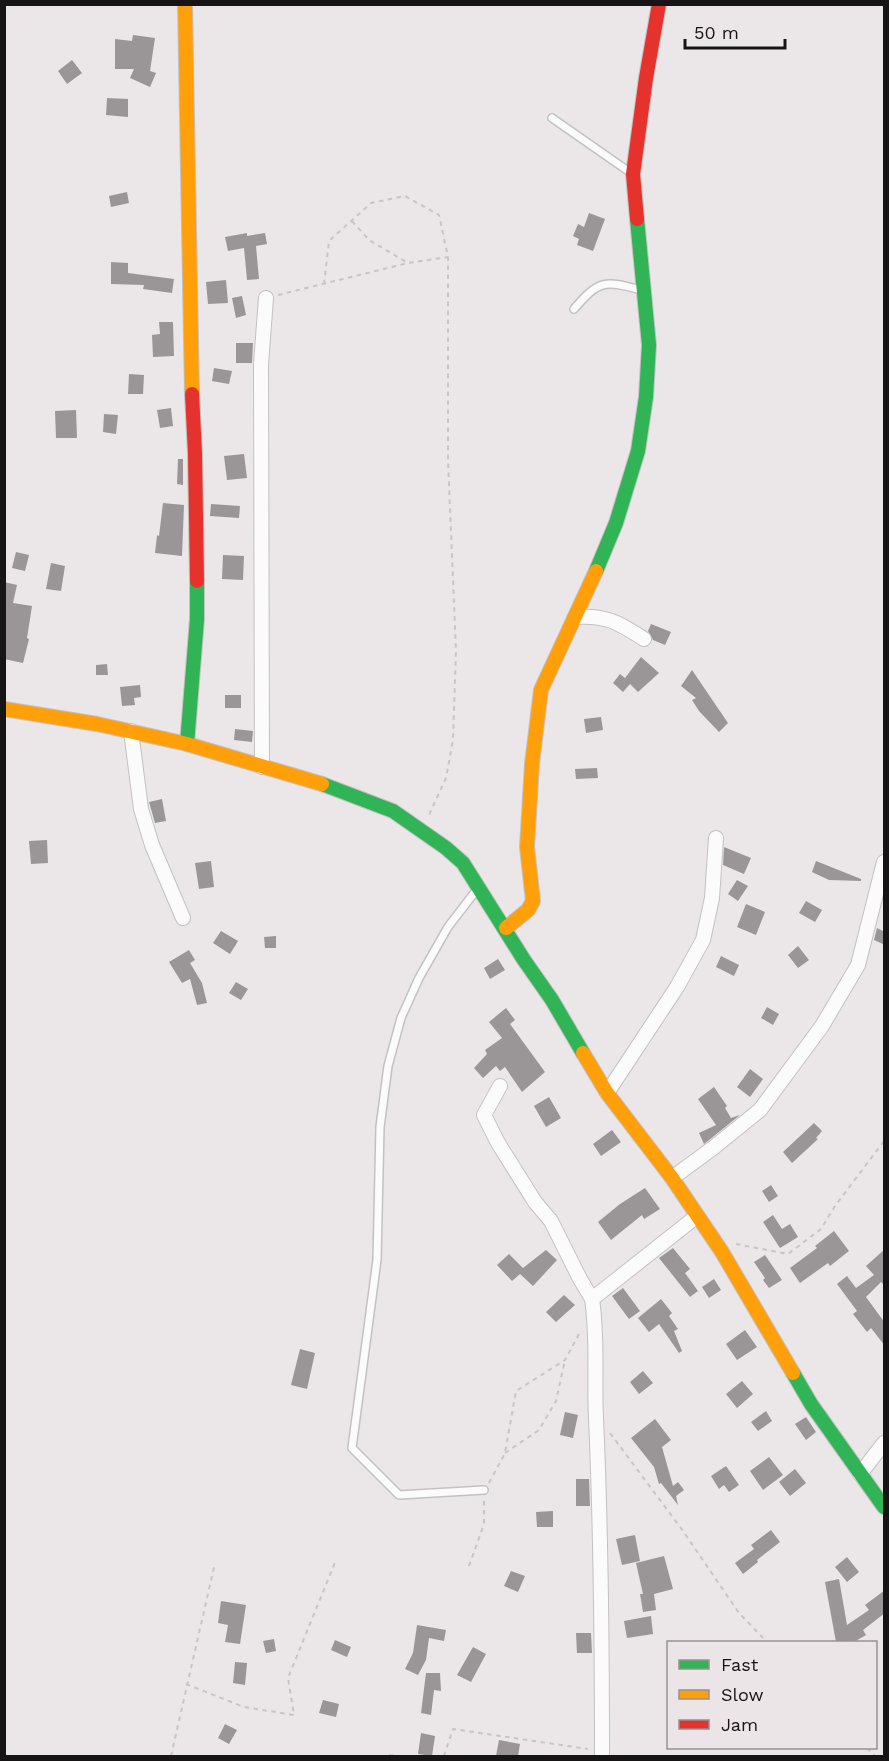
<svg xmlns="http://www.w3.org/2000/svg" width="889" height="1761" font-family="'Work Sans',sans-serif">
	<style>
		.building { fill: #9a9698 }
		.lines { fill: none; stroke-linecap: round; stroke-linejoin: round }
		.lane-casing { stroke: #c4c1c2; stroke-width: 10 }
		.street-casing { stroke: #c4c1c2; stroke-width: 16 }
		.fast-casing { stroke: #c4c1c2; stroke-width: 16 }
		.slow-casing { stroke: #c4c1c2; stroke-width: 16 }
		.jam-casing { stroke: #c4c1c2; stroke-width: 16 }
		.path { stroke: #c7c6c7; stroke-width: 2; stroke-dasharray: 4.5 4.5; stroke-linecap: butt }
		.lane { stroke: #fcfbfc; stroke-width: 7 }
		.street { stroke: #fcfbfc; stroke-width: 14 }
		.fast { stroke: #30b455; stroke-width: 14 }
		.slow { stroke: #ff9f0a; stroke-width: 14 }
		.jam { stroke: #e5322d; stroke-width: 14 }
	</style>
	<rect width="100%" height="100%" fill="#ebe6e8"/>
	<path class="building" d="M133,35L155,38L150,71L156,73L150,87L130,78L134,69H115V39L132,41Z
		M72,60L82,73L67,84L58,71Z
		M107,98L128,99V117L106,115Z
		M127,192L129,203L111,207L109,196Z
		M589,213L605,219L593,251L577,245L579,239L573,236L578,224L584,227Z
		M247,233V236L265,233L267,244L256,246L259,279L247,280L244,248L228,251L225,237Z
		M111,262L128,263V273L174,279L172,293L143,289L144,285L111,284Z
		M226,280L228,303L208,304L206,282Z
		M242,296L246,315L236,318L232,298Z
		M159,322H173L174,356L153,357L152,335L160,334Z
		M236,343H253L252,363H236Z
		M214,368L232,371L229,384L212,381Z
		M129,374L144,375L143,394H128Z
		M171,408L173,426L160,428L157,410Z
		M76,410L77,438H56L55,411Z
		M104,414L118,415L116,434L103,432Z
		M244,454L247,478L227,480L224,456Z
		M178,459H183V485L177,484Z
		M163,503L184,505L182,556L155,553L157,535L159,536Z
		M211,504L240,506L239,518L210,516Z
		M16,552L29,555L25,571L12,568Z
		M223,555L244,556L243,580L222,579Z
		M51,563L65,566L61,591L46,589Z
		M4,582L17,585L13,603L32,606L27,638L29,639L23,663L4,659Z
		M651,624L671,632L665,645L653,640L648,631Z
		M641,657L659,673L638,692L630,684L623,692L613,683L620,674L626,679L625,678Z
		M107,664L108,675H96V665Z
		M692,670L728,723L719,732L699,711L692,700L696,698L681,686Z
		M140,685L141,697L134,698L135,705L122,706L120,687Z
		M225,695H241V708H225Z
		M601,717L603,730L586,733L584,719Z
		M235,729L253,731L252,742L234,740Z
		M597,768L598,778L576,779L575,769Z
		M162,799L166,821L155,823L149,802Z
		M47,840L48,863L31,864L29,841Z
		M724,847L751,858L744,874L723,865Z
		M211,861L214,887L199,889L195,863Z
		M816,861L861,879V881L829,880L812,872Z
		M737,880L748,886L738,901L728,894Z
		M806,901L822,910L815,922L799,913Z
		M746,904L765,912L756,935L737,927Z
		M877,928L885,932V945L874,940Z
		M221,931L238,941L230,954L213,943Z
		M276,936V948H265L264,937Z
		M798,946L809,960L798,968L788,955Z
		M189,950L195,960L190,963L202,983L207,1003L197,1005L190,979L182,983L169,962Z
		M721,956L739,965L734,976L716,967Z
		M498,959L505,970L490,979L484,968Z
		M236,982L248,989L241,1000L229,993Z
		M767,1007L779,1014L773,1025L761,1018Z
		M506,1008L515,1020L510,1024L545,1072L522,1092L505,1067L500,1071L496,1066L483,1078L474,1068L487,1054L485,1050L502,1038L489,1022Z
		M750,1069L763,1079L750,1097L737,1087Z
		M714,1087L727,1106L725,1108L731,1118L740,1115L704,1144L699,1133L716,1125L698,1099Z
		M549,1097L561,1118L546,1127L534,1106Z
		M814,1123L822,1131L816,1138L818,1139L792,1163L783,1152Z
		M612,1130L621,1142L601,1156L593,1144Z
		M771,1185L778,1196L769,1202L762,1191Z
		M645,1188L660,1209L644,1219L642,1215L611,1240L598,1222L620,1204Z
		M773,1215L782,1229L790,1224L798,1237L780,1248L763,1222Z
		M834,1231L849,1251L830,1266L828,1263L800,1283L790,1268L817,1248L815,1246Z
		M673,1248L690,1269L685,1273L698,1291L690,1297L659,1258Z
		M885,1249V1286L881,1282L866,1297L885,1323V1346L871,1328L867,1332L853,1314L857,1311L837,1284L847,1276L856,1288L874,1275L866,1266Z
		M546,1250L557,1260L533,1286L520,1274L512,1281L497,1265L509,1254L523,1268Z
		M765,1255L782,1280L769,1288L763,1280L765,1278L754,1262Z
		M714,1279L721,1290L709,1298L702,1287Z
		M623,1288L640,1311L629,1319L612,1296Z
		M564,1295L575,1305L556,1322L546,1312Z
		M661,1299L672,1313L669,1316L678,1329L674,1331L682,1351L679,1353L659,1324L649,1332L638,1318Z
		M745,1330L757,1347L737,1360L726,1344Z
		M300,1349L315,1353L307,1389L291,1385Z
		M643,1371L653,1383L639,1394L630,1382Z
		M742,1381L753,1394L737,1408L726,1394Z
		M766,1411L772,1421L758,1431L751,1422Z
		M565,1412L578,1415L573,1438L560,1435Z
		M806,1417L816,1432L806,1440L795,1424Z
		M655,1419L671,1440L662,1447L673,1486L678,1482L684,1490L676,1496L678,1505L661,1483L659,1484L654,1467L631,1438Z
		M769,1457L783,1475L763,1490L750,1471Z
		M726,1466L739,1485L729,1492L724,1485L719,1489L711,1476Z
		M795,1469L806,1483L790,1496L779,1482Z
		M576,1479H589L590,1506H576Z
		M553,1511V1527H537L536,1512Z
		M771,1530L780,1542L757,1560L758,1562L743,1574L735,1563L754,1549L751,1545Z
		M635,1535L640,1561L622,1565L616,1539Z
		M664,1556L673,1589L654,1594L656,1610L643,1612L640,1594H643L636,1563Z
		M847,1557L859,1572L847,1582L835,1567Z
		M511,1571L525,1576L518,1592L504,1586Z
		M839,1579L847,1625L869,1610L865,1605L885,1590V1613L863,1630L866,1635L854,1642H836L825,1582Z
		M221,1601L246,1605L240,1644L225,1642L228,1625L218,1623Z
		M651,1616L653,1634L627,1638L624,1621Z
		M417,1625L446,1630L444,1641L429,1638L426,1660L418,1675L405,1669L413,1653Z
		M576,1633H591L592,1653H577Z
		M274,1639L276,1651L266,1653L263,1641Z
		M335,1640L351,1647L347,1657L331,1650Z
		M473,1647L486,1654L471,1682L457,1675Z
		M235,1662L247,1663L245,1685L233,1683Z
		M426,1673H440L441,1691L434,1690L431,1715L421,1713Z
		M323,1700L339,1704L336,1717L319,1713Z
		M225,1724L237,1730L229,1744L218,1738Z
		M421,1733L435,1736L432,1756L418,1754Z
		M499,1740L520,1744L518,1756H496Z"/>
	<g class="lines">
		<defs>
			<path id="lane" d="M552,118L631,173
				M574,309C599,280 604,280 641,290
				M478,888L448,927L419,978L401,1018L388,1066L380,1127L377,1260L352,1448L399,1495L484,1490"/>
			<path id="street" d="M576,617C607,615 619,623 644,639
				M131,731L141,809L152,845L183,918
				M262,767L261,364L266,298
				M500,1086L484,1115L498,1143L535,1202L551,1221L580,1279L592,1299
				M607,1093L677,987L703,940L712,898L716,838
				M672,1178L713,1148L760,1110L822,1026L858,965L884,862
				M860,1474L884,1443
				M602,1756C602,1643 601,1530 596,1418C594,1378 598,1338 592,1299L697,1216"/>
			<path id="fast" d="M596,571L616,523L638,451L646,397L649,345L637,219
				M187,744L197,619V581
				M322,784L393,811L446,848L463,863L524,960L552,1000L583,1053
				M793,1373L811,1404L884,1507"/>
			<path id="slow" d="M185,4L192,394
				M4,709L97,724L187,744L322,784
				M506,928L528,910L533,901L527,847L532,764L541,690L596,571
				M583,1053L607,1093L672,1178L722,1252L793,1373"/>
			<path id="jam" d="M637,219L633,174L646,78L659,4
				M192,394L195,454L197,581"/>
		</defs>
		<use href="#lane" class="lane-casing"/>
		<use href="#street" class="street-casing"/>
		<use href="#fast" class="fast-casing"/>
		<use href="#slow" class="slow-casing"/>
		<use href="#jam" class="jam-casing"/>
		<path class="path" d="M352,221L369,240L408,263
			M324,284L329,241L371,203L405,196L439,215L448,257V461L456,651L453,740L446,778L429,815
			M278,295L408,263L448,257
			M736,1244L788,1254L821,1229L835,1206L884,1141
			M610,1433L683,1531L739,1613L767,1642
			M505,1453L539,1430L556,1401L565,1360
			M489,1483L505,1453L516,1391L565,1360L580,1332
			M469,1566L484,1524V1499
			M186,1684L244,1707L294,1715L288,1678L336,1560
			M867,1748L875,1756
			M389,1755L397,1756
			M171,1756L215,1563
			M444,1756L453,1729L588,1749"/>
		<use href="#lane" class="lane"/>
		<use href="#street" class="street"/>
		<use href="#fast" class="fast"/>
		<use href="#slow" class="slow"/>
		<use href="#jam" class="jam"/>
	</g>
	<rect width="889" height="1761" fill="none" stroke="#161415" stroke-width="12"/>
	<rect x="667" y="1641" width="210" height="108" fill="#ece5e8" stroke="#969194" stroke-width="1.5"/>
	<rect x="679" y="1660" width="30" height="9" fill="#30b455" stroke="#969194" stroke-width="1.5"/>
	<text x="721" y="1671" font-size="18" fill="#161415">Fast</text>
	<rect x="679" y="1690" width="30" height="9" fill="#ff9f0a" stroke="#969194" stroke-width="1.5"/>
	<text x="721" y="1701" font-size="18" fill="#161415">Slow</text>
	<rect x="679" y="1720" width="30" height="9" fill="#e5322d" stroke="#969194" stroke-width="1.5"/>
	<text x="721" y="1731" font-size="18" fill="#161415">Jam</text>
	<path d="M685 39v9h100v-9" fill="none" stroke="#161415" stroke-width="3"/>
	<text x="694" y="39" font-size="18" fill="#161415" stroke="#ece5e8" stroke-width="4.5" paint-order="stroke">50 m</text>
</svg>
